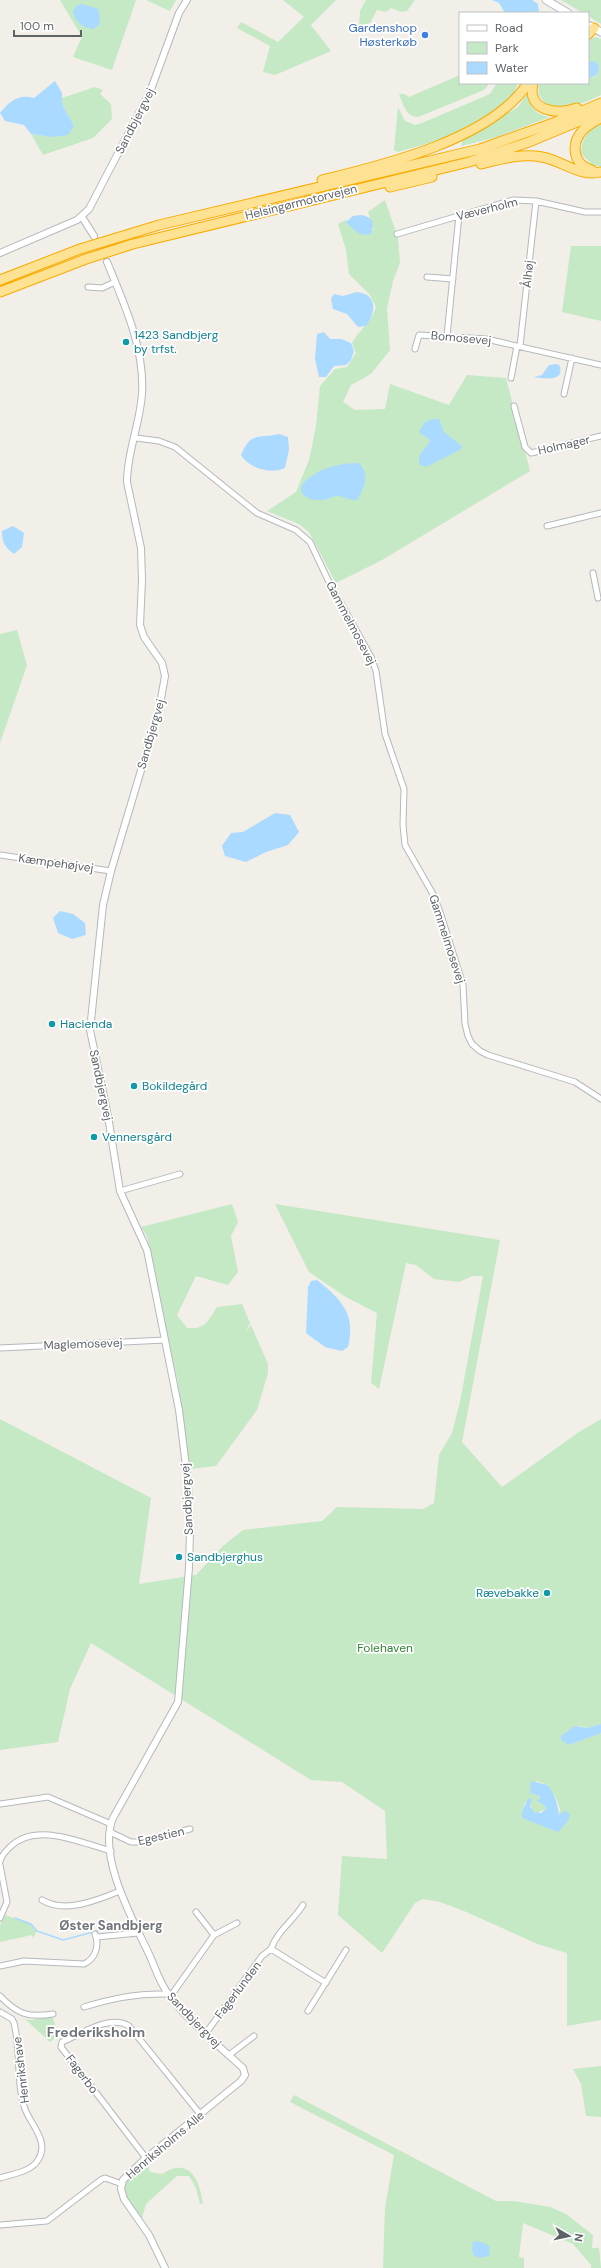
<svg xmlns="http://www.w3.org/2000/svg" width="601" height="2268" font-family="'DM Sans',sans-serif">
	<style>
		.green { fill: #c5e8c5; fill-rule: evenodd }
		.water { fill: #aadaff }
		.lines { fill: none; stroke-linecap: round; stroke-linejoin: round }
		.stream { stroke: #aadaff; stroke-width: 1.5 }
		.minor-casing { stroke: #b5b8bc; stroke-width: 7 }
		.tertiary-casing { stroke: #b5b8bc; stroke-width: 8 }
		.secondary-casing { stroke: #b6babf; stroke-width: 9 }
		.motorway-casing { stroke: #f9ab00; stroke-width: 11 }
		.minor { stroke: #fff; stroke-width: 5 }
		.tertiary { stroke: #fff; stroke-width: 6 }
		.secondary { stroke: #fff; stroke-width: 7 }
		.motorway { stroke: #fde293; stroke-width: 9 }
		.shop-dot { fill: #3f7fe0; stroke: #fff; stroke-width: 1.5 }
		.culture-dot { fill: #0f9aa8; stroke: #fff; stroke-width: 1.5 }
		.labels { text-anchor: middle; stroke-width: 3.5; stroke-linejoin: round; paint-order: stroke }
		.shop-label { font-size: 12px; fill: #366cbe; stroke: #fff; text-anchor: end }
		.street-label { font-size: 12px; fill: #5f6368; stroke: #fff }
		.culture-label { font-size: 12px; fill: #0d838f; stroke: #fff; text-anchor: start }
		.park-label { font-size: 12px; fill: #348238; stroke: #fff }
		.neighbourhood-label { font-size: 13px; font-weight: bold; fill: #70757a; stroke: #fff }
		.quarter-label { font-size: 14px; font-weight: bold; fill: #70757a; stroke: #fff }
	</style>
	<rect width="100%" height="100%" fill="#f1efe8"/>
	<path class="green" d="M60,0H136L112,70L73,57L82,37Z
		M146,0H176L170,11Z
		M283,0H336L311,25L331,51L275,75L263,72L270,46L237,28L241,22L278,42L304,17Z
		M366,0H415L407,11L401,12L391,8L386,12L377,10L370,23L359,26L360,11Z
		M561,0H601V24L588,16V13H583Z
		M597,37L601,39V95C580,105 570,108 546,105L539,95L538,83H588V79L597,76L599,67L588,61V38Z
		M460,75V83H490L484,90L418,117C406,117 403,104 399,94H405L409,97Z
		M497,83H518L515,91L517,93C510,99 502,107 494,113C467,133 430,143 398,152L394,150L398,107L405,121L415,125L422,123L490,94Z
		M95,87L103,90L100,94L111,104L112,119L93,138L43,155L31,134L51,137L74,126L62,104V98Z
		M527,94C530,108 536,115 550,117L497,137L461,146L462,141L518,107Z
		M601,124V167H600L592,165L581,153C582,137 588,131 601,124Z
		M385,200L398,238L400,263L393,281L387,308L390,350L371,374L351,385L343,402L355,410L385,409L390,384L449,405L467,375L506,378L530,471L382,560L336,583L309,532L299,524L267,511L296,492L309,460L316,426L320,386L335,369L347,367L356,353L352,343C361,327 370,326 376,307L370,295L349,274L346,250L338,224L346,220L361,232L374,230L368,212Z
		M571,246H601V321L562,312Z
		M17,630L27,665L0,743V634Z
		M232,1204L238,1222L231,1236L238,1272L228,1285L196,1276L177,1315L187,1328C205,1330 208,1321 217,1307L242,1304L250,1323L246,1331L251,1325L268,1364V1373L257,1410L216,1466L190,1469L178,1381L165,1328L147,1236L141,1227Z
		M275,1204L500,1240L462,1442L502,1487L579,1432L601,1419V1724L587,1728L579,1726L569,1731V1745L601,1733V2020L567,2026V1953L540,1945L464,1911L440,1902L423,1899L415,1903L382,1953L338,1915L342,1856L387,1859L385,1811L342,1782L311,1780L91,1643L70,1689L58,1742L0,1750V1419L151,1498L139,1584L196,1575L223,1546L243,1530L322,1521L337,1507L423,1509L434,1503L439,1455L452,1433L460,1402L483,1276H472L459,1282L434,1279L416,1265L406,1263L379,1389L371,1383L377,1313L344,1296L309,1272ZM537,1781L548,1785L556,1798L560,1809L559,1815L562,1813L558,1832L522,1811L525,1803L531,1799V1810L537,1813L546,1809V1807L536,1800L541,1799L540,1796L530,1793L532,1786Z
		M5,1915L31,1924L37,1931L33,1938L32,1935L0,1942V1925Z
		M52,2016L59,2035L50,2042L25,2019L31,2020Z
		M601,2066V2117L586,2116L581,2084L573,2069Z
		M294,2095L496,2201H514L550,2207L566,2214L593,2235L592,2248H599L601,2268H591V2265L573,2244L523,2223L519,2257L524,2258V2268H383L385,2208L394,2155L290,2102Z
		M154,2155L157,2158L148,2165L150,2172L162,2174C189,2157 199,2178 203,2203L200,2204L196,2188L189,2176H177L146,2204L142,2218C132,2206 123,2198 125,2181Z"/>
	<path class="water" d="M492,0H532L538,4L539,13H505L499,3Z
		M82,4L98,9L100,17L99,25L93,29C82,28 75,21 73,12L76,6Z
		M588,61L596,62L599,67L597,75L588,79Z
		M55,81L62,93V104L74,126L68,135L51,137L31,134L24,125L5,121L0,113C10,101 18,94 34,98Z
		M361,215C373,217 375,223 371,234C359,237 354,230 346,222L353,216Z
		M357,292C378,294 376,313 366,326L358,327L347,314L333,309L331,299L334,294L343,296Z
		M324,332L330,339H341L351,343L354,351L351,360L346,365L334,366L326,377H319L315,359L317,334Z
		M557,364L560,366C564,383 544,378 534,377L542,375L549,365Z
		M432,419H439L444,432L462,446L460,450L426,467L420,465C416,453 426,450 430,440L419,432L425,422Z
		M279,434L288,437L289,450L285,468C271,475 249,468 241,455C251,431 258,439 279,434Z
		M359,463C370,475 365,487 357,500C350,501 343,495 336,496C331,497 327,500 321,500C301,501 293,487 312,476C326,466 343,463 359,463Z
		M13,526L24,533L22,547L14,554C5,547 2,543 2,531Z
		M275,813L290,815L299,832L288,845L266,852L246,862L225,856L222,846L231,833L243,832Z
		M60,911L73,914L85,923L86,935L72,939L58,933L53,918Z
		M317,1280C342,1300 356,1314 348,1347L342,1351L325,1347L306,1333L308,1287L311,1281Z
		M601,1724V1733L569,1745L561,1740V1736L575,1726L587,1728Z
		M531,1781L548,1785C556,1797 557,1803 559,1815L565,1811L570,1814L568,1821L558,1832L522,1818V1811L528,1799L532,1798L530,1807L534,1812L541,1813L546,1809V1807L536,1800L540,1799V1796L530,1793Z
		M478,2241L488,2245L490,2248L489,2256L479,2258L474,2255L472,2250L473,2242Z"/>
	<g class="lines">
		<path class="stream" d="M15,1918L31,1924L37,1931L63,1940L101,1930L135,1929
			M138,1927L144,1923"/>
		<defs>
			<path id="minor" d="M397,234L513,200L536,201L585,212H601
				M427,277L453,279
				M88,287L102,288L115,282
				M447,336L459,215
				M520,346L536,201
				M415,349L419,335L486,339L601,365
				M511,378L517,346
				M564,394L572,358
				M514,406L525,447L531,453L601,436
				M136,438L159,441L175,447L257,513L296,530L310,542L328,580L371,657L376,671L385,734L404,789L403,825L405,845L434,896L441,915L463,985L465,1024L468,1036L472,1044L480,1051L488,1055L575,1082L601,1099
				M547,526L601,513
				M593,573L598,598
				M0,855L111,871
				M120,1191L180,1174
				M0,1348L165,1340
				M0,1804L48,1797L111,1824
				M110,1832L131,1842H140L190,1829
				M0,1862C1,1855 6,1851 10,1847C36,1821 81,1843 111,1851
				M0,1865L7,1902L0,1918
				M42,1900C65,1914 98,1900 120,1891
				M214,1935L237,1923
				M97,1937L138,1933
				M271,1949C277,1931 294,1920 303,1905
				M0,1966L24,1961L84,1964C95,1959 100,1946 95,1934
				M0,1996C17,2014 28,2018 53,2014
				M170,1997L214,1935L196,1912
				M84,2007C112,1998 138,1993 167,1994
				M308,2011L346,1950
				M0,2012L12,2019L14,2023C21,2050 16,2084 25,2109C31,2125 50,2142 38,2160C31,2172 12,2174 0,2178
				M206,2033L262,1956L271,1949L326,1983
				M229,2055L254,2036
				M146,2158L61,2047L62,2042C81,2034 109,2014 129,2026L200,2114
				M0,2225L47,2221L102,2179L105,2178L122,2184"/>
			<path id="tertiary" d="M82,217L94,236
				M0,253L77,220L89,209L150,92L179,13L187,0
				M107,262C124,303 145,349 142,394C140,424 127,452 127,482L141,548L142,580L140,625L144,637L162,663L165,676L159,710L111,871L103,905L90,1030L108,1116L120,1191L147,1250L179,1410L188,1483L190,1532L189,1568L178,1702L113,1818C97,1856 133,1920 149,1954C155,1967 160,1984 169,1995C189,2022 218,2045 243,2068L245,2075L241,2081L146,2158L123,2180L121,2189L124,2199L149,2235L165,2268"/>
			<path id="secondary" d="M546,0L568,13
				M588,25L601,32"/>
			<path id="motorway" d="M588,34L594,28
				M533,83C526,112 558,115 577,108
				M481,164C501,159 522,153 542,157C563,161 579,177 601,172
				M592,170C573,165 570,144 583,130C588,125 595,121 601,118
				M322,180C384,165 492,139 528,83
				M390,187L432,177
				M0,280L80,249L159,225L480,149L556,122L601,103
				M0,292L86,259L133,244L469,162L529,142L601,112"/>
		</defs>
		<use href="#minor" class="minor-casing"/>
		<use href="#tertiary" class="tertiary-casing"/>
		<use href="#secondary" class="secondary-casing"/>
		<use href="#motorway" class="motorway-casing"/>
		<use href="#minor" class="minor"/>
		<use href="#tertiary" class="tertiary"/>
		<use href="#secondary" class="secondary"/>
		<use href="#motorway" class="motorway"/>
	</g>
	<circle class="shop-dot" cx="425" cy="35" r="4"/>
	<g class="culture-dot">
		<circle cx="126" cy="342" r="4"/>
		<circle cx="52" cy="1024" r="4"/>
		<circle cx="134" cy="1086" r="4"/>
		<circle cx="94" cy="1137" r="4"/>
		<circle cx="179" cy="1557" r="4"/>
		<circle cx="547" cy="1593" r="4"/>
	</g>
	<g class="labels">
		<g class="shop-label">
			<text x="417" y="32">Gardenshop<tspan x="417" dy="14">Høsterkøb</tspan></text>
		</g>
		<g class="street-label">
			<text transform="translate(135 121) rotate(-63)" y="4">Sandbjergvej</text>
			<text transform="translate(301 202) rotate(-14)" y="4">Helsingørmotorvejen</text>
			<text transform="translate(487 209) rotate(-14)" y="4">Væverholm</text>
			<text transform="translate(528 274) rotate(-84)" y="4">Ålhøj</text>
			<text transform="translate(461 338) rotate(5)" y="4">Bomosevej</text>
			<text transform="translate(564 445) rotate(-13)" y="4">Holmager</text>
			<text transform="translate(351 623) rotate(62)" y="4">Gammelmosevej</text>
			<text transform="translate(151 734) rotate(-74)" y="4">Sandbjergvej</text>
			<text transform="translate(56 863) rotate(8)" y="4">Kæmpehøjvej</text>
			<text transform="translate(447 939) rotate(72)" y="4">Gammelmosevej</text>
			<text transform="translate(101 1085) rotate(78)" y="4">Sandbjergvej</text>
			<text transform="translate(83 1344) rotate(-2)" y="4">Maglemosevej</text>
			<text transform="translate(187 1499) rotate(-93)" y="4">Sandbjergvej</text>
			<text transform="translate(161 1836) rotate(-13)" y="4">Egestien</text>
			<text transform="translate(238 1990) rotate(-53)" y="4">Fagerlunden</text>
			<text transform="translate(194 2020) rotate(46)" y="4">Sandbjergvej</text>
			<text transform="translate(21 2070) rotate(-97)" y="4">Henrikshave</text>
			<text transform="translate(82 2074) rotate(53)" y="4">Fagerbo</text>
			<text transform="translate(165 2145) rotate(-40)" y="4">Henriksholms Alle</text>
		</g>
		<g class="culture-label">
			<text x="134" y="339">1423 Sandbjerg<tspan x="134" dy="14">by trfst.</tspan></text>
			<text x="60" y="1028">Hacienda</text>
			<text x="142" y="1090">Bokildegård</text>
			<text x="102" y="1141">Vennersgård</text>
			<text x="187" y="1561">Sandbjerghus</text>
			<text x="539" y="1597" text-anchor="end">Rævebakke</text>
		</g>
		<g class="park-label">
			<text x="385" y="1652">Folehaven</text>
		</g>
		<g class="neighbourhood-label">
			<text x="111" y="1930">Øster Sandbjerg</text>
		</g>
		<g class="quarter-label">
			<text x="96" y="2037">Frederiksholm</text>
		</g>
	</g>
	<rect x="459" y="12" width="130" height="72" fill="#ffffff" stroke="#bfc1c3"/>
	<rect x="467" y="25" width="20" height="6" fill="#ffffff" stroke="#bfc1c3"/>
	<text x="495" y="32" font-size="12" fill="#5f6368">Road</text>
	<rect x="467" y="42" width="20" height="12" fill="#c5e8c5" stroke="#bfc1c3"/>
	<text x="495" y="52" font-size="12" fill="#5f6368">Park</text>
	<rect x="467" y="62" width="20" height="12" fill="#aadaff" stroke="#bfc1c3"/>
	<text x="495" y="72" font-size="12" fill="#5f6368">Water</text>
	<g transform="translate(569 2236) rotate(99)" stroke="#ffffff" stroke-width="3" paint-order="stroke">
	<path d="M0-3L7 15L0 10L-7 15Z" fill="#5f6368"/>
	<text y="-6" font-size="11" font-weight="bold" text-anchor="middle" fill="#5f6368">N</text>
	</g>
	<path d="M14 30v6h67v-6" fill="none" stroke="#5f6368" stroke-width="2"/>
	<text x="20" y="30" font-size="12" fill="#5f6368" stroke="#ffffff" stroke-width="3" paint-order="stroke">100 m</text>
</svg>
